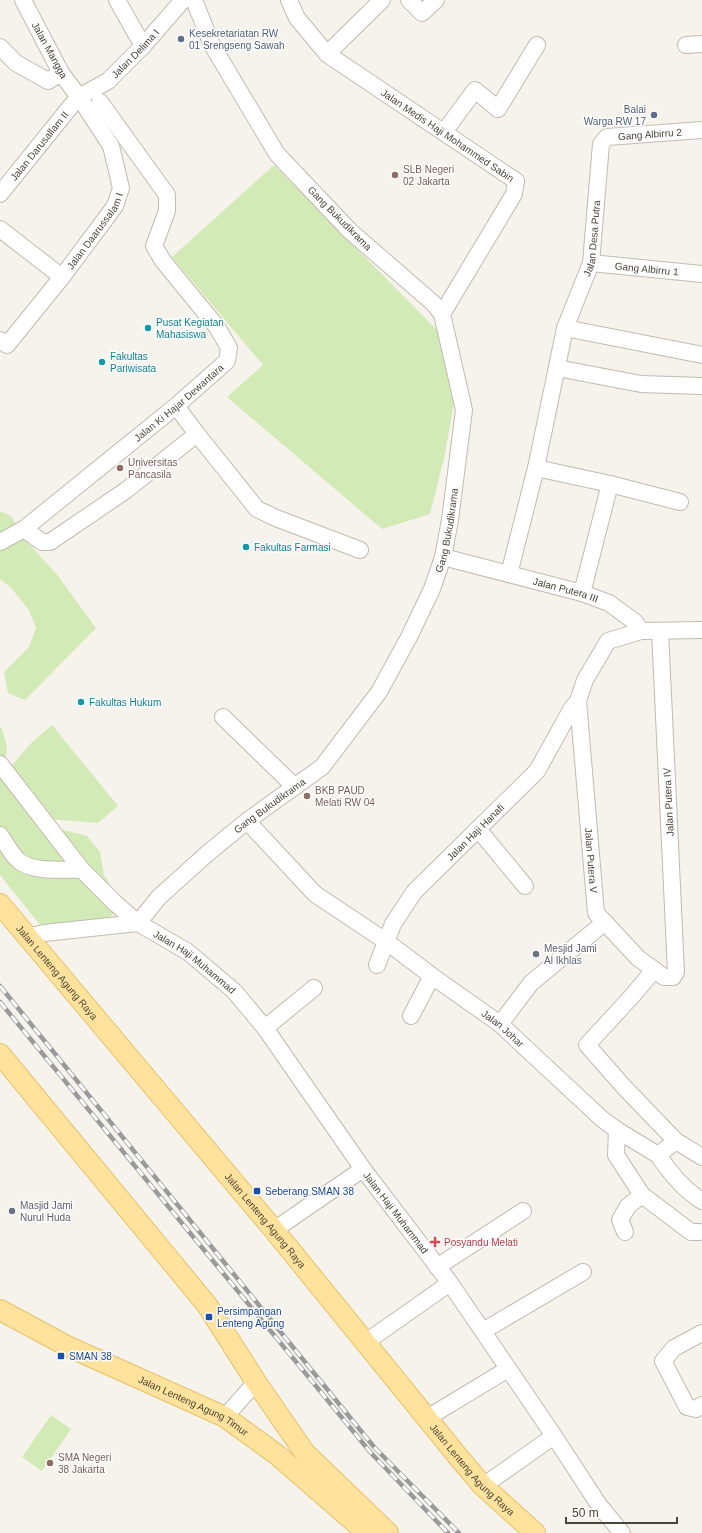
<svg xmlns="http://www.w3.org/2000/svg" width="702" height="1533" font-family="Arial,sans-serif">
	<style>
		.green { fill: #d2eab5 }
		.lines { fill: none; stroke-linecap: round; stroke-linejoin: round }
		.minor-casing { stroke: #c2bbae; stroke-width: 18 }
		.major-casing { stroke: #e6c16a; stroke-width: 22 }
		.minor { stroke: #fff; stroke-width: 16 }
		.major { stroke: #ffe39c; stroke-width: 20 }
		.rail-casing { stroke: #9a9a9a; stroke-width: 4.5 }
		.rail { stroke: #fff; stroke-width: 3; stroke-dasharray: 9; stroke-linecap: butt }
		.service-dot { fill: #5c6f8a; stroke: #fff; stroke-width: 1.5 }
		.education-dot { fill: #8d6e63; stroke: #fff; stroke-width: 1.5 }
		.culture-dot { fill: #0f9aa8; stroke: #fff; stroke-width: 1.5 }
		.worship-dot { fill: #6b7280; stroke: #fff; stroke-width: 1.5 }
		.transit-dot { fill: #1a4fb4; stroke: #fff; stroke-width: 1.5 }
		.health-dot { fill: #e0444e; stroke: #fff; stroke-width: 1.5 }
		.labels { text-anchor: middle; stroke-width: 3; stroke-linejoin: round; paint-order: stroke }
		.service-label { font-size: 10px; fill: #4e5e75; stroke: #fff; text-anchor: start }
		.street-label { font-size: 10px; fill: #4b4439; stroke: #fff }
		.education-label { font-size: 10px; fill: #785e54; stroke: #fff; text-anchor: start }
		.culture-label { font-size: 10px; fill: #0d838f; stroke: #fff; text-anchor: start }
		.worship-label { font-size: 10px; fill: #5b616d; stroke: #fff; text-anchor: start }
		.transit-label { font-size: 10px; fill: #164399; stroke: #fff; text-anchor: start }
		.health-label { font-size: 10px; fill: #be3a42; stroke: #fff; text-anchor: start }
	</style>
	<rect width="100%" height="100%" fill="#f6f3ec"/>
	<path class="green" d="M274,165L436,329L444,346L455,397L445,454L430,514L382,529L227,397L263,365L172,257Z
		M0,511L11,516L24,538L58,576L96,628L25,700L8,693L4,672L29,647L36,628L29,610L11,588L0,579Z
		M52,725L118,806L98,823L48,819L9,769L30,744Z
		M0,727L2,729L7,747L3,776L59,829L87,836L100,852L104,875L114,891V913L104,923L41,926L0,875Z
		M51,1415L71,1429L42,1471L22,1457Z"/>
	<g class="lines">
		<defs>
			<g id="minor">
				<path d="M117,0L143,46"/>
				<path id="s1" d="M289,0L297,18L327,54L516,181L514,194L442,314"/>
				<path d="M409,0L422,13L436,0"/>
				<path d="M686,45L702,44"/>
				<path d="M0,47L16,63L48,81L61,73"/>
				<path d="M327,54L382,0"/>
				<path d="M444,132L475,90L498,109L537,45"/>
				<path id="s2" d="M0,194L71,106L79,97L108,81L143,46L183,0"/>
				<path d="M0,229L62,277"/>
				<path id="s3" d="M591,263L702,274"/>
				<path d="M565,328L702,355"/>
				<path id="s4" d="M0,340L7,345L62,277L115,206L121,188L111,146L79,97L61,73L23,0"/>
				<path d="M557,368L641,384L702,386"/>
				<path d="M176,406L197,434L257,509L276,518L360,550"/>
				<path d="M536,468L610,484L680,502"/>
				<path d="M24,529L42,542H50L125,491L197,434"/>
				<path id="s5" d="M0,542L24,529L176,406L227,361L229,348L217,327L163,261L154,246L167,211V195L100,102"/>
				<path id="s6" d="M443,557L582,593L609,603L635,622L641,631"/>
				<path id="s7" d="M509,574L536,468L565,328L591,263L601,144L607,137L702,130"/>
				<path d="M582,593L610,484"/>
				<path id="s8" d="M578,701L596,913L638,958L664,977H673L676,972L660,631"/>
				<path d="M223,717L295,787"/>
				<path id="s9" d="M0,764L82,870L115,903L138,923L188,952L234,991L265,1028L363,1169L450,1283L554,1436L599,1505L622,1533"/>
				<path id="s10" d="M247,821L315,894L387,942L432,976L500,1024L602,1119L617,1130L658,1155L676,1141L702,1157"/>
				<path d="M478,829L525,886"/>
				<path d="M0,835C6,843 11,854 18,860C31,873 65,869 82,870"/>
				<path id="s11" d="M27,937L44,933L138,923L159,897L208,853L247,821L322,767L379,692L409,637L432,589L443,557L450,520L464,410L442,314L433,303L350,231L277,154L212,45L194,0"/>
				<path id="s12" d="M377,965L393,924L414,892L537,771L572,708L578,701L585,680L608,641L641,631L702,630"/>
				<path d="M654,970L633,995L587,1045L624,1087L676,1141"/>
				<path d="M411,1016L432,976"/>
				<path d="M500,1024L531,983L605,922"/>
				<path d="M265,1028L314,988"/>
				<path d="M617,1130L616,1155L642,1195L691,1232H699"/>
				<path d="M658,1155C670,1173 684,1190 702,1201"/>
				<path d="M274,1230L363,1169"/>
				<path d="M625,1232L620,1220L628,1206L642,1195"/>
				<path d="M437,1267L523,1211"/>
				<path d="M483,1331L583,1272"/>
				<path d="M702,1333L674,1348L663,1361L687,1407L696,1409L702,1405"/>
				<path d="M366,1342L450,1283"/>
				<path d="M225,1417L256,1382"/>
				<path d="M427,1418L508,1369"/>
				<path d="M483,1486L554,1436"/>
			</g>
			<g id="major">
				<path id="s13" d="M0,904L274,1230L460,1459L483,1486L535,1533"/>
				<path d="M0,1054L207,1305L256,1382L305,1453L388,1533"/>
				<path id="s14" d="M0,1310L67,1346L225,1417L276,1454L367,1533"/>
			</g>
		</defs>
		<use href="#minor" class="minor-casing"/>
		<use href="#major" class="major-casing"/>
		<use href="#minor" class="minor"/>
		<use href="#major" class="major"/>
		<defs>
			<path id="rail" d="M0,986L374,1447L459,1533
				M0,1002L371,1453L448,1533"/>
		</defs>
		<use href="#rail" class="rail-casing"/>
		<use href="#rail" class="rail"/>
	</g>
	<g class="service-dot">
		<circle cx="181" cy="39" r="4"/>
		<circle cx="654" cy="115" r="4"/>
	</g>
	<g class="education-dot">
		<circle cx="395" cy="175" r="4"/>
		<circle cx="120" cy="468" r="4"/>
		<circle cx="307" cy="796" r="4"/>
		<circle cx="50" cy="1463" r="4"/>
	</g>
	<g class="culture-dot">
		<circle cx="148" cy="328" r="4"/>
		<circle cx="102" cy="362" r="4"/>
		<circle cx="246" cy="547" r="4"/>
		<circle cx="81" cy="702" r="4"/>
	</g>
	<g class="worship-dot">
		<circle cx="536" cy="954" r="4"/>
		<circle cx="12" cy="1211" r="4"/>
	</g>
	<g class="transit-dot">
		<rect x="253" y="1187" width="8" height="8" rx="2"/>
		<rect x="205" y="1313" width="8" height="8" rx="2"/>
		<rect x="57" y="1352" width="8" height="8" rx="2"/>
	</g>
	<path class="health-dot" d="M433 1236h4v4h4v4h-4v4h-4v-4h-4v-4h4z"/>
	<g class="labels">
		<g class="service-label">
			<text x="189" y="37">Kesekretariatan RW<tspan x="189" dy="12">01 Srengseng Sawah</tspan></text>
			<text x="646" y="113" text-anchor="end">Balai<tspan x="646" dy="12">Warga RW 17</tspan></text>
		</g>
		<g class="street-label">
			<text transform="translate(50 50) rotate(61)" y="4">Jalan Mangga</text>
			<text dy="4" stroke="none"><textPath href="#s2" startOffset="197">Jalan Delima I</textPath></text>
			<text dy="4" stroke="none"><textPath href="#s7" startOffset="494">Gang Albirru 2</textPath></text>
			<text dy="4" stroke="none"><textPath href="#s1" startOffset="212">Jalan Medis Haji Mohammed Sabin</textPath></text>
			<text dy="4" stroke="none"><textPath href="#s2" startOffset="62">Jalan Darusallam II</textPath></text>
			<text transform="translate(340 218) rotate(45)" y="4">Gang Bukudikrama</text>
			<text dy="4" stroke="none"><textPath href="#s4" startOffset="153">Jalan Daarussalam I</textPath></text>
			<text dy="4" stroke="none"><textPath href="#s7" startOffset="347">Jalan Desa Putra</textPath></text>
			<text dy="4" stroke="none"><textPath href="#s3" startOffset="56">Gang Albirru 1</textPath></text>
			<text dy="4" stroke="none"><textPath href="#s5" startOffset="227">Jalan Ki Hajar Dewantara</textPath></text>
			<text dy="4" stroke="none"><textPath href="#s11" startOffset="625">Gang Bukudikrama</textPath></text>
			<text dy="4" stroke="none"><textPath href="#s6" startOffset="127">Jalan Putera III</textPath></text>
			<text transform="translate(668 802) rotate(-93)" y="4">Jalan Putera IV</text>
			<text dy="4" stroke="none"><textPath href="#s11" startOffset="289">Gang Bukudikrama</textPath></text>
			<text dy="4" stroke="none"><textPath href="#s12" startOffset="168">Jalan Haji Hanafi</textPath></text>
			<text dy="4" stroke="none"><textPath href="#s8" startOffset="160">Jalan Putera V</textPath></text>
			<text dy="4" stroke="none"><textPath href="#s9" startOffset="280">Jalan Haji Muhammad</textPath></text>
			<text dy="4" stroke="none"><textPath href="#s13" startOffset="89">Jalan Lenteng Agung Raya</textPath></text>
			<text dy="4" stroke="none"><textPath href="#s10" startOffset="331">Jalan Johar</textPath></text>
			<text dy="4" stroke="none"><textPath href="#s9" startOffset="604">Jalan Haji Muhammad</textPath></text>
			<text dy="4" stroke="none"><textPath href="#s13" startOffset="413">Jalan Lenteng Agung Raya</textPath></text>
			<text dy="4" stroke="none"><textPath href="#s14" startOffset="216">Jalan Lenteng Agung Timur</textPath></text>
			<text dy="4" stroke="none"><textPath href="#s13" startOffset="737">Jalan Lenteng Agung Raya</textPath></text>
		</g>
		<g class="education-label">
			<text x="403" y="173">SLB Negeri<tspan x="403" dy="12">02 Jakarta</tspan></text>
			<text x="128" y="466">Universitas<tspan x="128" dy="12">Pancasila</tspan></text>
			<text x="315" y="794">BKB PAUD<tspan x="315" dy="12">Melati RW 04</tspan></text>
			<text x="58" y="1461">SMA Negeri<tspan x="58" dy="12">38 Jakarta</tspan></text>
		</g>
		<g class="culture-label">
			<text x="156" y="326">Pusat Kegiatan<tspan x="156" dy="12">Mahasiswa</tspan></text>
			<text x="110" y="360">Fakultas<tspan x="110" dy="12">Pariwisata</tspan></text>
			<text x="254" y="551">Fakultas Farmasi</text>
			<text x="89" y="706">Fakultas Hukum</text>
		</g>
		<g class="worship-label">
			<text x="544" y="952">Mesjid Jami<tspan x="544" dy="12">Al Ikhlas</tspan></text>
			<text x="20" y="1209">Masjid Jami<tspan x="20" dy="12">Nurul Huda</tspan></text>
		</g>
		<g class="transit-label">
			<text x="265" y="1195">Seberang SMAN 38</text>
			<text x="217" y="1315">Persimpangan<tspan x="217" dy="12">Lenteng Agung</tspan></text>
			<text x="69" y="1360">SMAN 38</text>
		</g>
		<g class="health-label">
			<text x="444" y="1246">Posyandu Melati</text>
		</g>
	</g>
	<path d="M566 1517v6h111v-6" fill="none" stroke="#4b4439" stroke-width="2"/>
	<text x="572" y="1517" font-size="12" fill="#4b4439" stroke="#ffffff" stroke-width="3" paint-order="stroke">50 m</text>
</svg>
